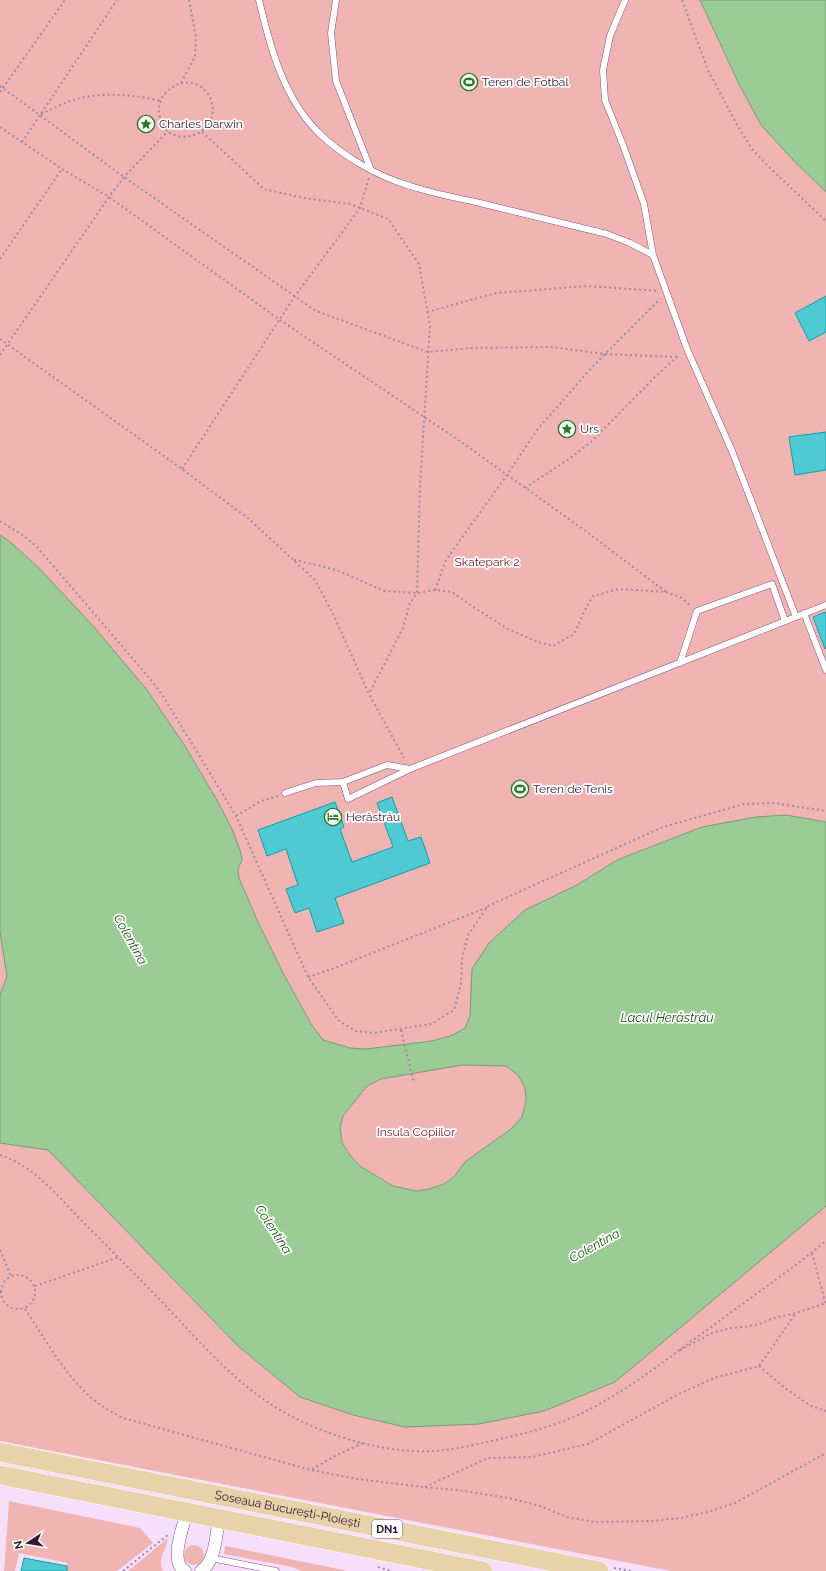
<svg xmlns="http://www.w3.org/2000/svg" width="826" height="1571" font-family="Raleway,sans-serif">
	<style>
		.green { fill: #f0b5b2 }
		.water { fill: #9ccc96; stroke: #7c9779; fill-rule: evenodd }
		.building { fill: #4fcad3; stroke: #0ca0a9 }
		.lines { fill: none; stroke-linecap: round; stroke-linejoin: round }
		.lane-casing { stroke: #83508b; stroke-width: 7 }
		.street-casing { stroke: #83508b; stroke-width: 13 }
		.primary-casing { stroke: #fff; stroke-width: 20 }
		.path { stroke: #9f88a2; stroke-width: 2; stroke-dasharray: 2 3; stroke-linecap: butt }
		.lane { stroke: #fff; stroke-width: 6 }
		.street { stroke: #fff; stroke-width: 12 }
		.primary { stroke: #e8d2a9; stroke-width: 19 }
		.labels { text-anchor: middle; stroke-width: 3.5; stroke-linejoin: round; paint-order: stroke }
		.shield { fill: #fff; stroke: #6f5f71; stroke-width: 1 }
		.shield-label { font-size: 11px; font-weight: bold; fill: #311b34 }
		.poi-label { font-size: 12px; fill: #311b34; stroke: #fff; text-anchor: start }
		.park-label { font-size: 12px; fill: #721b21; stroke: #fff }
		.street-label { font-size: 12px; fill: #311b34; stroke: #fff }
		.water-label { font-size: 13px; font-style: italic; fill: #15550e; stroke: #fff }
	</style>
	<rect width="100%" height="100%" fill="#f6dffa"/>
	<path class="green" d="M0,0H700L739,84L761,125L795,162L826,192V822L786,815L756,817L702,827L617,860L577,885L472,999L470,1016L465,1028L453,1035L432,1041L366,1049L350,1048L323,1040L311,1024L282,971L258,922L239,878L238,869L240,850L232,829L218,802L185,746L147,690L94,627L39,568L9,541L0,535Z
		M0,933L7,976L0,995Z
		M462,1065L506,1066L518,1075L525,1088L526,1101L522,1117L511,1129L466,1162L454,1177L444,1184L429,1189L416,1191L394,1186L360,1166L349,1154L342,1142L340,1128L343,1116L367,1086L381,1079Z
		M0,1143L48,1150L238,1346L300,1397L353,1415L405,1427L479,1424L544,1411L615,1382L826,1206V1571H671L0,1441Z
		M9,1501L140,1528L153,1543L117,1571H66L67,1563L19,1553L15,1571H4Z
		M168,1538C166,1551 157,1558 163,1571H128Z
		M184 1555a10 10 0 1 1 20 0a10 10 0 1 1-20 0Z
		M225,1546H226L348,1571H302L292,1567L224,1554Z"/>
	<path class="water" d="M700,0H826V192L795,162L761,125L739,84Z
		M0,535L9,541L39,568L94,627L147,690L185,746L218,802L232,829L240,850L242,860L238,869L239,878L258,922L282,971L311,1024L323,1040L350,1048L366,1049L432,1041L453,1035L465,1028L470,1016L472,969L489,943L525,910L577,885L617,860L702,827L756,817L786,815L826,822V1206L615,1382L544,1411L479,1424L405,1427L353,1415L300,1397L238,1346L48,1150L0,1143V995L7,976L0,932ZM462,1065L506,1066L518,1075L525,1088L526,1101L522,1117L511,1129L465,1162L454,1177L444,1184L429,1189L416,1191L393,1186L360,1166L349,1154L342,1142L340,1128L343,1116L367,1086L381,1079Z"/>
	<path class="building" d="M826,296V332L809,341L795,313Z
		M826,432V470L795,475L789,437Z
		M826,612V648L825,649L813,617Z
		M392,797L408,841L421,837L430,863L335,898L344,923L317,932L309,908L295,913L286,889L298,885L286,849L267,856L258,830L335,802L344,827L340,829L352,862L393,847L377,803Z
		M24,1558L67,1566V1571H21Z"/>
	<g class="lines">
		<defs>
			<path id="lane" d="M259,0C270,47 284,99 319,133C342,156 379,177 410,186C434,194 459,198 484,204C525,214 566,224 607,234L630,243L653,255L687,349L732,451L796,617
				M336,0L331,33L336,81L371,170
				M625,0L610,36L603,70L605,100L623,145L644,204L653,255
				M804,613L826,670
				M680,663L697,611L772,584L785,621
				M410,769L387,765L343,782L348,799L410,769L826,605
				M285,793L316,783L343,782
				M211,1558L276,1571"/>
			<path id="street" d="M185,1571C169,1562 183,1527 187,1512
				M201,1571C216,1561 216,1534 219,1518"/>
			<g id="primary">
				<path id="s1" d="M0,1452L599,1571"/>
				<path d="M0,1475L483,1571"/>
			</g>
		</defs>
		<use href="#lane" class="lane-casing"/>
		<use href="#street" class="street-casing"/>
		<use href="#primary" class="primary-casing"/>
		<path class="path" d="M682,0L708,70L737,125L752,149L769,167L826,221
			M181,83C185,83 189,82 193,83C210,88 217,107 210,122C203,136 180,142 167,131C166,129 164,125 163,123C152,106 164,89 181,83L195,56L196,37L189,0
			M0,86L124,177L316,311L428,352L472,348L552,347L604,354L678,357
			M0,92L65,0
			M41,114C52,109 62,104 73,100C98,92 135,94 160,101
			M0,127L62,169L109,197L280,320L457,439L587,532L666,592
			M202,132L264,189L304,198L350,204L388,219L419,264L430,326L420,486L417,593L410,603L403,628L369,694
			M22,142L117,0
			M0,259L62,169
			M427,312L496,293L587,286L658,291
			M0,339L182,469L249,519L315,580L334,616L369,694L404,758
			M0,355L109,197L124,177L168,131
			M182,469L295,296L360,208L369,178
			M525,488L569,459L590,443L656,376L678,356
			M0,521L24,536L37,547L151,680L163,696L236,816L308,977L339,1021L356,1031L374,1033L431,1024L454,1010L461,984L462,959L468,935L488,906L663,827L744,804L775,803L826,811
			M294,560L321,566L339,571L384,591L417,593L435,590L452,592L475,608L508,629L538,642L553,646L574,634L583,614L593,596L619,589L666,592L680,597L691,606
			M435,590L446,560L507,475L537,430L594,365L660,299
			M236,816L261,801L278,796
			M308,977L337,967L488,907
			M401,1030L414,1083
			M0,1155C34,1166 57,1195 81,1220C109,1248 137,1276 165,1305C197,1339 228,1375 266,1401C309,1431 380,1454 432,1451C455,1450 478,1444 500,1439C537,1431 571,1421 603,1402C642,1380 677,1351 714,1325C751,1297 790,1271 826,1241
			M0,1250L11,1276
			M812,1253L826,1305
			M1 1292a17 17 0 1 1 34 0a17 17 0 1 1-34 0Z
			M35,1286L119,1257
			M25,1309C46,1340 71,1387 104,1407C109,1411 116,1414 123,1418L311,1470L357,1479L423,1487L457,1490L509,1498L540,1506L567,1517L595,1522L651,1521L681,1518L708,1512L735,1503L826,1453
			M680,1350L712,1333L731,1328L743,1327L759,1324L774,1318L796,1313L826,1303
			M759,1366L785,1388L811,1406L826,1411
			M312,1469L335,1456L363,1443
			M425,1487L488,1458L532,1457L588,1444L679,1394L714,1378L759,1366L796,1313
			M378,1567L391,1571
			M614,1568L631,1571
			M123,1571L169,1534"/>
		<use href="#lane" class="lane"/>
		<use href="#street" class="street"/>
		<use href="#primary" class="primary"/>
	</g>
	<defs>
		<symbol id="stadium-ring" viewBox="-11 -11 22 22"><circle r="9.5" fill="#fff" stroke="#2b7a24" stroke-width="1.5"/><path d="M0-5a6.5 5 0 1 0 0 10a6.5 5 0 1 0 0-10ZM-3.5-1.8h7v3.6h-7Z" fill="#2b7a24"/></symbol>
		<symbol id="sight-ring" viewBox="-11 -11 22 22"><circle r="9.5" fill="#fff" stroke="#2b7a24" stroke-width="1.5"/><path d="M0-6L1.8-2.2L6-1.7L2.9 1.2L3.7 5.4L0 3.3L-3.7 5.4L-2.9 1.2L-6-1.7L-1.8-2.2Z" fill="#2b7a24"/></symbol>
		<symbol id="hotel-ring" viewBox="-11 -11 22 22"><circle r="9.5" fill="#fff" stroke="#2b7a24" stroke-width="1.5"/><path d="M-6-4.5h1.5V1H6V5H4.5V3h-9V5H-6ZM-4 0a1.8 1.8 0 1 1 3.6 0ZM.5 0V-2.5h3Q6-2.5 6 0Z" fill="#2b7a24"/></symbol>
	</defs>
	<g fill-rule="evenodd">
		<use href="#stadium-ring" x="459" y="72" width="20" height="20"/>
		<use href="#sight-ring" x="136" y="114" width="20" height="20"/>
		<use href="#sight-ring" x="557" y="419" width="20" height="20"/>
		<use href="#stadium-ring" x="510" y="779" width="20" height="20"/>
		<use href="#hotel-ring" x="323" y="807" width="20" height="20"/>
	</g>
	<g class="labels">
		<rect class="shield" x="372" y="1520" width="30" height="18" rx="3"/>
		<g class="shield-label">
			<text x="387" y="1533">DN1</text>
		</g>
		<g class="poi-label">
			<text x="482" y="86">Teren de Fotbal</text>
			<text x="159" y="128">Charles Darwin</text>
			<text x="580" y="433">Urs</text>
			<text x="533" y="793">Teren de Tenis</text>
			<text x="346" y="821">Herăstrău</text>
		</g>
		<g class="park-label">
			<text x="487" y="566">Skatepark 2</text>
			<text x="416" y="1136">Insula Copiilor</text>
		</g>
		<g class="street-label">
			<text dy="4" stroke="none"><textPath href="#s1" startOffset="293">Șoseaua București-Ploiești</textPath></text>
		</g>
		<g class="water-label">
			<text transform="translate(131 939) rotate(61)" y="5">Colentina</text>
			<text x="667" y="1022">Lacul Herăstrău</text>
			<text transform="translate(274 1229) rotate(57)" y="5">Colentina</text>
			<text transform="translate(594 1245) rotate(-29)" y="5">Colentina</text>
		</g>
	</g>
	<g transform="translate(28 1543) rotate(258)" stroke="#ffffff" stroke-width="3" paint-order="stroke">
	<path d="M0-3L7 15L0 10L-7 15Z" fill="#311b34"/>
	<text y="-6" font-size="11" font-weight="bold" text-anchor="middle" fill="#311b34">N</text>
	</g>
</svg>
